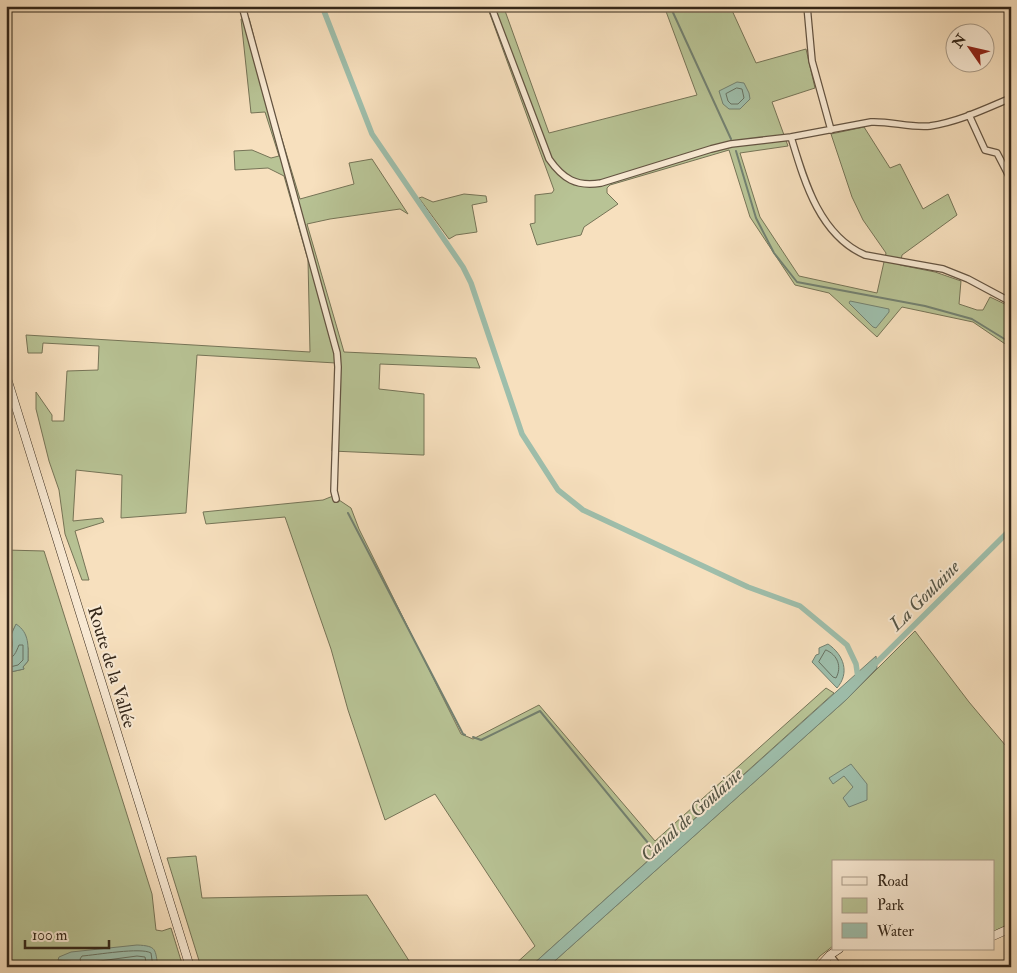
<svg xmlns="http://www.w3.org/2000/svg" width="1017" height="973" font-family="'IM FELL Double Pica',serif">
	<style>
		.green { fill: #b8c395; stroke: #767457 }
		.water { fill: #9ebeab; stroke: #738171 }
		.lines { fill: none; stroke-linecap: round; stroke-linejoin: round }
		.shore { stroke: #687262; stroke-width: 1 }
		.stream { stroke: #738171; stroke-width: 2 }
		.canal { stroke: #9ebeab; stroke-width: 5.5 }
		.street-casing { stroke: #645442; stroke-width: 8 }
		.secondary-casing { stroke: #332619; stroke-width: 9 }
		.street { stroke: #faebd5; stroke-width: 5.5 }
		.secondary { stroke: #faebd5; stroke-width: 8 }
		.labels { text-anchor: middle; stroke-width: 4; stroke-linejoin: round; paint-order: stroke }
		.street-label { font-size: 18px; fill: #332619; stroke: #faebd5 }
		.water-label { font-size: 19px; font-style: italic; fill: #535445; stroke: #faebd5 }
	</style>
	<rect width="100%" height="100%" fill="#f7e0be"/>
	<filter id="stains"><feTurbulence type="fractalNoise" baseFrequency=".004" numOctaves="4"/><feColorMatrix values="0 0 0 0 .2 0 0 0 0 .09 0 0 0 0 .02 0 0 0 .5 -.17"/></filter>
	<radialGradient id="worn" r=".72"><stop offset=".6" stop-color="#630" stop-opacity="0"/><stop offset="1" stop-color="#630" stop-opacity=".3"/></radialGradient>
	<path class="green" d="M487,6H511L504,8L549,133L697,95L664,6H730L756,63L806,49L815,88L772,102L788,146L740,153L760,217L799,276L877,293L886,253L863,220L852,197L831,134L864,127L890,168L900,164L923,209L948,194L957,215L902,255L900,265L935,272L961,281L959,304L977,310H983L990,297L1011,307V348L973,322L902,307L877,337L829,293L795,285L750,217L729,150L610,185L607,188V193L618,204L584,227L581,235L537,245L530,224L535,223V195L552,193L554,190Z
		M249,18L269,96L300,199L354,184L349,163L372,159L408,214L400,209L330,219L307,224L344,352L476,358L480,368L380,364L379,389L424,394V455H422L332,451L336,363L197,355L186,513L121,518L122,475L76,470L73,521L102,518L104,522L75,531L89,580H82L65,534L59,490L49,461L36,409V392L52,415V421H64L67,371L98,370L99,346L43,343L42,353H28L26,335L310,352L308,260L284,176L268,168L235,170L234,151L252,150L271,158L279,156L265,112L251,113L241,19Z
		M464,194L486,196L487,202L472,205L477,232L456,235L449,239L419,198L422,197L433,202Z
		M333,496L351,508L359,529L461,734L473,739L539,705L655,841L826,688L834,693L530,967H512L535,946L435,794L385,820L348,710L331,649L285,517L206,524L203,512L323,500Z
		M6,550L44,551L152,894L156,930L162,931L171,928L183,967H6V673L24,669L23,667L28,661V648L16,625C7,638 18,644 6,656Z
		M915,631L969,702L1011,752V923L993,932V862H833V946L820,956L811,967H548L847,699Z
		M196,856L202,898L367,895L413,967H201L167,858Z"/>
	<path class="water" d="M737,82L744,83L749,93L750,99L740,109H729L723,104L719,91Z
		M850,301L889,309V312L876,328L873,327L849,303Z
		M16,624C30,633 28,647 28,661L23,667L24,669L6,673V656C14,649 13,644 11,635Z
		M828,644C844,655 850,673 837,688L812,662L816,655L819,654V648Z
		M876,656L877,668L847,699L548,967H530Z
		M851,764L867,784V800L849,807L843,798L853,787L844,776L833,784L829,778Z
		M137,945C157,946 155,949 158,967H84L70,961L58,960L59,957L71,952Z"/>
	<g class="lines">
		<path class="shore" d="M737,88L742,89L744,98L738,104H731L728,101L726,94Z
			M826,650C838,655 842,667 836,678L833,677L819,662Z
			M6,659C14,659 16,652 19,645H23V660L18,665L6,668
			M83,967L80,959L82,956C96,955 141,947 151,953L153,967
			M89,967L92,962L137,956L145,957L147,967"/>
		<path class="stream" d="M670,6L731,139
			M736,151L756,218L774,253L797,282L925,306L972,319L1011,343
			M348,513L463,734L465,735
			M473,737L481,740L540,711L653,849"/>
		<path class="canal" d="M322,6L372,134L463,267L471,283L522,434L558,490L583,510L748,587L800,606L847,645L856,664L858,678
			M871,668L1011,529"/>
		<defs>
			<path id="street" d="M242,6L337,353L338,367L334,491L336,499
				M491,6L549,159C563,179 576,187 601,183L711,149L731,144L791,137L871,122C890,121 911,128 930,126C958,122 985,109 1011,98
				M807,6L812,61L831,130
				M969,115L985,150L997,153L1011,180
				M791,137C804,180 819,235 865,255L943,269L968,279L1011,302
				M830,955L839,967"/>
			<path id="secondary" d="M6,375L190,967
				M993,936L1011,928
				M819,967L830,955L839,949"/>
		</defs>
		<use href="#street" class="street-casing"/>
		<use href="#secondary" class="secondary-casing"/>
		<use href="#street" class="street"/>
		<use href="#secondary" class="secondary"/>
	</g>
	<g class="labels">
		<g class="street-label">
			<text transform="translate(112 667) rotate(73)" y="6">Route de la Vallée</text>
		</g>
		<g class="water-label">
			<text transform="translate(924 595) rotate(-45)" y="7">La Goulaine</text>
			<text transform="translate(691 814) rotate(-42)" y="7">Canal de Goulaine</text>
		</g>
	</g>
	<rect width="1017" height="973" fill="none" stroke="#f7e0be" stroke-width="25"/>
	<rect x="8" y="8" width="1002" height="958" fill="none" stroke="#332619" stroke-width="2.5"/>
	<rect x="12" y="12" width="992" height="948" fill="none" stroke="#332619"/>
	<rect x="832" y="860" width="162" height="90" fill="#faebd5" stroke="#aa9c8a"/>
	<rect x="842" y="877" width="25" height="8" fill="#faebd5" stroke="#aa9c8a"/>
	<text x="877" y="886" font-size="15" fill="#332619">Road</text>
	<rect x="842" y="898" width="25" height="15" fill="#b8c395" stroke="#aa9c8a"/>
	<text x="877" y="910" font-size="15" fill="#332619">Park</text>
	<rect x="842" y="923" width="25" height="15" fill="#9ebeab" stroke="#aa9c8a"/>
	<text x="877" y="936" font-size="15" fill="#332619">Water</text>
	<g transform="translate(970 48) rotate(304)"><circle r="24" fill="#faebd5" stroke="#aa9c8a"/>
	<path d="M0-4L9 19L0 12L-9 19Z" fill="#8f2418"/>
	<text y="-8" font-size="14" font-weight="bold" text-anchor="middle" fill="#332619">N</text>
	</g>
	<path d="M25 940v8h84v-8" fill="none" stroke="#332619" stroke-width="2.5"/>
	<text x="32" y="940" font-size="15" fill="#332619" stroke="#faebd5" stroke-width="4" paint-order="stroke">100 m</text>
	<rect width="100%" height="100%" filter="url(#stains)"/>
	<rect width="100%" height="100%" fill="url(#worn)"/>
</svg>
